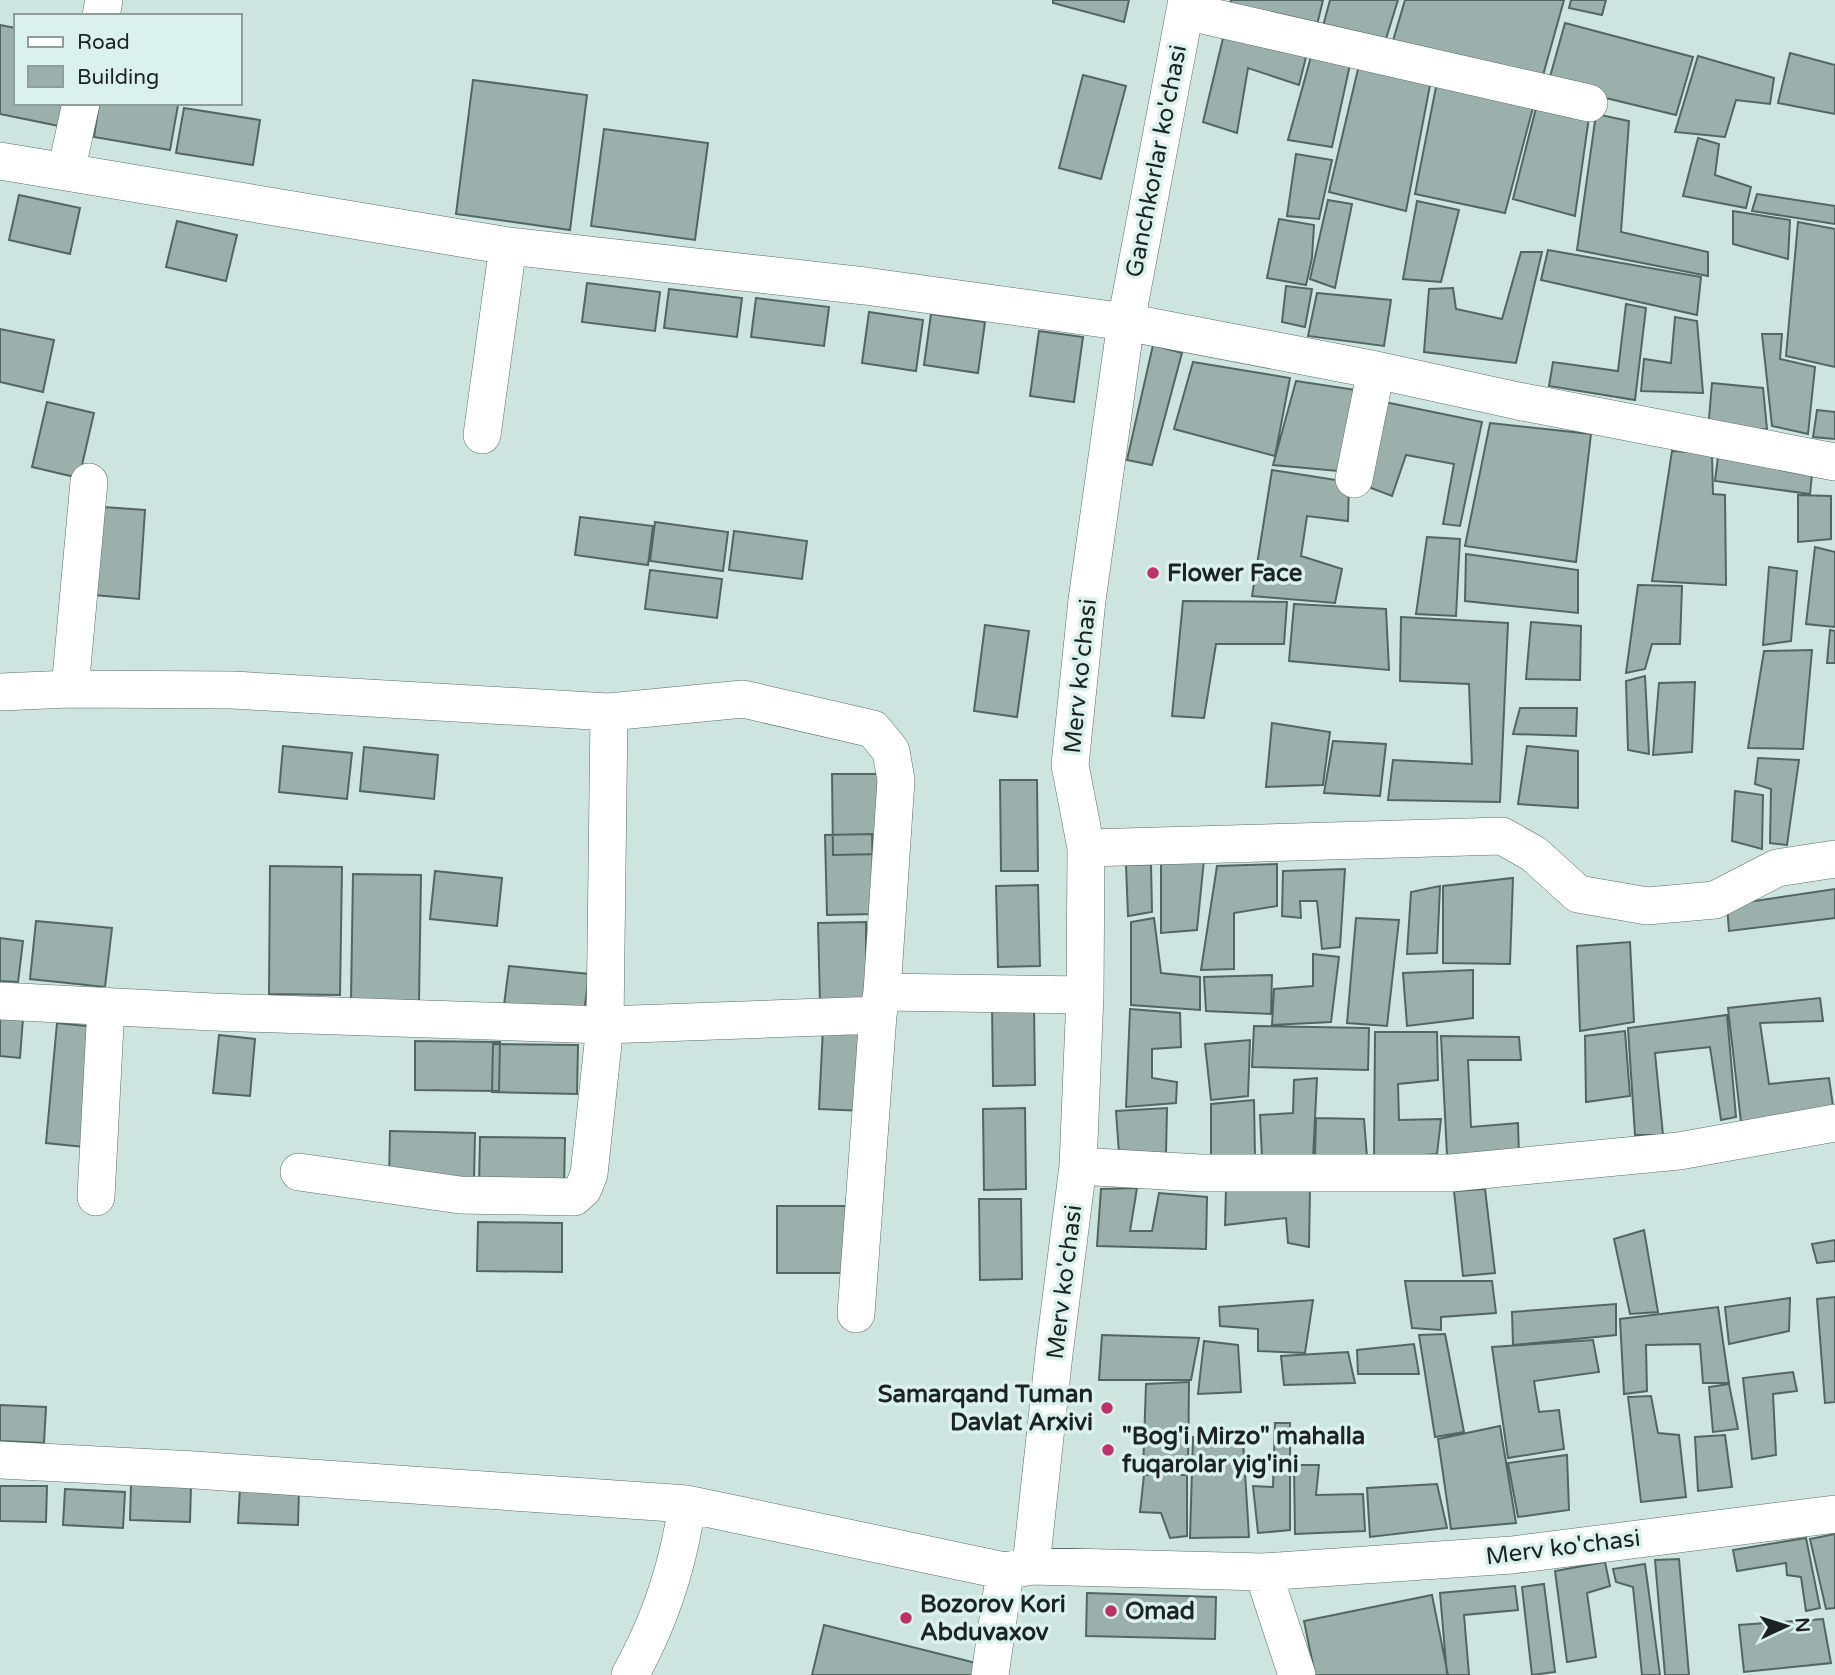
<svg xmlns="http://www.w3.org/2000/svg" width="1835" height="1675" font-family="'Varela Round',sans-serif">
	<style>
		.building { fill: #9bb0aa; stroke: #536762; stroke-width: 2 }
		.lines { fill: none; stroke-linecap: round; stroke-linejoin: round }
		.minor-casing { stroke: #5a6d68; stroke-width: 38 }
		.minor { stroke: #fff; stroke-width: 37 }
		.poi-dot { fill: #bd3168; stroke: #dbf1eb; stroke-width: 2.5 }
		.labels { text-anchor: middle; stroke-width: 7; stroke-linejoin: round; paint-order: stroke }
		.street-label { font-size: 24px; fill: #1b2422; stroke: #dbf1eb }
		.poi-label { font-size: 24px; font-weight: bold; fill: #1b2422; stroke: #dbf1eb; text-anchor: start }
	</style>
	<rect width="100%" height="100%" fill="#cee4de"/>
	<path class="building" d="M1053,0H1129L1124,22L1053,3Z
		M1231,0H1323L1317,25L1230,6Z
		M1330,0H1398L1384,45L1322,30Z
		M1405,0H1564L1540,86L1392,44Z
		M1571,0H1606L1602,15L1569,8Z
		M1565,23L1693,57L1676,115L1548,84Z
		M0,25L16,28V103H64L59,126L0,114Z
		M1225,30L1308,49L1299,85L1248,68L1237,133L1203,122Z
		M1312,53L1351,60L1332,147L1288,140Z
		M1790,53L1835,65V114L1778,103Z
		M1698,56L1774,78L1770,104L1736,100L1725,137L1675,132Z
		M1359,65L1431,80L1406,211L1329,192Z
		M1083,75L1126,86L1101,179L1059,168Z
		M1438,77L1535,100L1505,213L1415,194Z
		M473,80L587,95L570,230L456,214Z
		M1538,100L1590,110L1575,216L1513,199Z
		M99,103L178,105L170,150L94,137Z
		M184,108L260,120L253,165L176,153Z
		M1596,114L1629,121L1621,232L1708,252V276L1577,250Z
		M604,129L708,143L695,240L591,226Z
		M1698,138L1719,144L1715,175L1751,187L1746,208L1683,196Z
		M1296,154L1332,160L1319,219L1287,216Z
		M1757,194L1835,206V224L1752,211Z
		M19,195L80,208L70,254L9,240Z
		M1328,200L1352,204L1335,288L1310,279Z
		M1417,201L1459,210L1441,282L1403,279Z
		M1733,211L1790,220L1788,259L1733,244Z
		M1279,219L1314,225L1312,258L1306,285L1267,278Z
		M177,221L237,235L226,281L166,267Z
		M1798,222L1835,229V367L1786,356Z
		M1548,250L1701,277L1697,315L1541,280Z
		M1521,252H1542L1516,363L1424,352L1429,289L1453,288L1456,309L1502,319Z
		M587,283L660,292L655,331L582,322Z
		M1286,286L1312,289L1305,327L1282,322Z
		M669,289L742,298L737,337L664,328Z
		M1317,293L1391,300L1384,346L1308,336Z
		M756,298L829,307L824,346L751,337Z
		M1626,304L1646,308L1635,400L1549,386L1553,362L1618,371Z
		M869,312L923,320L916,371L862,363Z
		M931,314L985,322L978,373L924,365Z
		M1675,317L1697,321L1703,393L1641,391L1644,359L1671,363Z
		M0,329L54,340L43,392L0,382Z
		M1039,331L1083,337L1074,402L1030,396Z
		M1762,334H1782L1780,359L1815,367L1808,434L1772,426Z
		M1153,345L1182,353L1152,465L1127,460Z
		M1193,362L1290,378L1275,456L1174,429Z
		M1296,381L1356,390L1338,471L1273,465Z
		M1712,383L1763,388L1767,429L1708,430Z
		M1375,400L1482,422L1460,526L1443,524L1454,464L1406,455L1392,496L1355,482Z
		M47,402L94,413L79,478L32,467Z
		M1817,410L1835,412V439L1813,437Z
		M1490,423L1591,434L1576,562L1465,546Z
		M1719,449L1813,464L1810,494L1715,481Z
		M1672,451L1712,453L1713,494L1725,495L1726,585L1652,581Z
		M1272,470L1349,482L1348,521L1307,516L1301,556L1342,569L1335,603L1252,596Z
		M1798,495L1831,496V539L1798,542Z
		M90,506L145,510L139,599L83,594Z
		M580,517L653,526L648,565L575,555Z
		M655,522L728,532L723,571L650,561Z
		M734,531L807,541L802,579L729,570Z
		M1427,537L1460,539L1456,616L1416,614Z
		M1815,547L1835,552V627L1806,624Z
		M1466,554L1578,570V613L1465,601Z
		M1769,567L1797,571L1791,641L1763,645Z
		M650,570L722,579L717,618L645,609Z
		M1638,585L1682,586L1680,644H1652L1645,669L1626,673Z
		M1183,601L1287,602L1284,644H1216L1204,718L1172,716Z
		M1294,604L1386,609L1389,670L1289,661Z
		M1401,617L1508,623L1500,802L1388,800L1393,760L1472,764L1469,684L1400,681Z
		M1531,622L1581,626L1580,680L1526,679Z
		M985,625L1029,631L1017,717L974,711Z
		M1830,630L1835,631V663H1827Z
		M1812,650L1803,749L1748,748L1764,651Z
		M1645,676L1649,754L1628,750L1626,681Z
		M1695,682L1692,752L1653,755L1659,683Z
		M1520,708H1577L1576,736L1513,734Z
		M1272,723L1330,732L1323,785L1266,787Z
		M1333,741L1386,744L1380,796L1324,793Z
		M283,746L352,753L347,799L279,792Z
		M1527,746L1578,751V808L1518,804Z
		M364,747L438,755L434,799L360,791Z
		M1758,758L1799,760L1787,845L1770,843L1771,789L1755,784Z
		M832,774H879L880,854L833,855Z
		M1000,780H1037L1038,871H1001Z
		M1735,791L1763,795L1762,849L1732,841Z
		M872,834L874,914L827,915L825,835Z
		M1204,859L1197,930L1161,933V864Z
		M1151,864L1152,912L1128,916L1126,865Z
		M1277,864V906L1234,913V969L1201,970L1217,866Z
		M270,866L342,867L340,995L269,994Z
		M1345,869L1340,947L1322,949L1317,901H1300L1301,918L1282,916L1283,871Z
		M435,871L502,878L497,926L430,919Z
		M353,874L421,875L419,1001L351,1000Z
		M1513,878L1510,964L1443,963V886Z
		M1038,885L1040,966L998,967L996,886Z
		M1440,886L1437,953L1407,954L1411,892Z
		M1835,889V918L1729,931L1727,905Z
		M1154,918L1161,973L1200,977V1010L1131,1005V922Z
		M1356,918L1399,920L1387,1026L1347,1023Z
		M36,921L112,928L105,987L30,979Z
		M866,922V1002L820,1003L818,923Z
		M0,938L23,941L18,982L0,981Z
		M1630,942L1634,1022L1580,1031L1577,946Z
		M1313,954L1339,957L1331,1022L1272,1025L1274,989L1313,986Z
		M509,966L589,974L584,1013L504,1005Z
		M1473,970V1018L1407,1026L1403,973Z
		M1272,975L1271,1014L1206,1011L1204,977Z
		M1820,998L1823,1021L1760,1023L1769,1084L1829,1078L1833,1106L1741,1122L1728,1008Z
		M1034,1004L1035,1085L993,1086L992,1005Z
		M1130,1009L1180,1013L1181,1047L1152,1049V1078L1177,1082L1176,1103L1126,1107Z
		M1727,1015L1736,1117L1721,1120L1710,1047L1655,1053L1663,1135H1635L1628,1028Z
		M0,1016L23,1018L20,1058L0,1056Z
		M57,1023L96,1027L84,1147L46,1143Z
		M1254,1026L1369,1028L1368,1070L1252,1067Z
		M823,1028L868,1030L865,1111L819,1109Z
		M1625,1031L1630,1096L1586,1102L1585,1036Z
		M1375,1032H1437L1438,1080L1398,1084L1399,1120L1441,1119L1437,1154L1374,1159Z
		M219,1035L255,1039L250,1096L213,1093Z
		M1441,1036L1519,1037L1521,1060H1468L1471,1127L1518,1123L1519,1157L1447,1155Z
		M1250,1040L1248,1096L1211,1100L1205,1044Z
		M415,1041L500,1042L499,1091L415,1090Z
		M493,1044L578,1045L577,1094L492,1092Z
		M1317,1078L1313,1158L1262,1157L1260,1115L1293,1113L1294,1080Z
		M1254,1100L1255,1157L1211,1161V1104Z
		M1025,1108L1026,1189L984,1190L983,1109Z
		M1167,1108L1166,1154L1119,1153L1116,1111Z
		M1316,1118L1364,1119L1367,1157L1315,1155Z
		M390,1131L475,1133L474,1181L389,1180Z
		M480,1137L565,1138L564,1187L479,1186Z
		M1137,1188L1130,1231H1152L1159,1193L1207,1197L1206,1249L1097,1246L1101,1189Z
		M1310,1188L1309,1247L1288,1243L1286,1218L1225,1225L1226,1189Z
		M1485,1189L1495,1273L1463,1276L1454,1191Z
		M979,1199H1021L1022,1279L980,1280Z
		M777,1206H850V1273H777Z
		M478,1222L562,1223V1272L477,1271Z
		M1644,1230L1658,1312L1630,1314L1614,1239Z
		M1835,1240V1261L1817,1263L1812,1244Z
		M1405,1281H1492L1496,1313L1441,1317V1330L1412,1328Z
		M1835,1297V1402L1825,1403L1817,1299Z
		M1790,1298L1789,1331L1729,1344L1725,1307Z
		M1313,1300L1305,1353L1258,1351V1329L1220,1326L1219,1307Z
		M1616,1304V1335L1513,1345L1512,1312Z
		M1718,1307L1729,1383H1703L1700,1344L1646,1345L1647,1391L1624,1394L1620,1319Z
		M1445,1334L1464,1432L1435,1437L1419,1335Z
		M1102,1335L1199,1338L1191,1380H1099Z
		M1593,1340L1599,1372L1534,1381L1539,1412L1559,1410L1564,1449L1508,1458L1492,1347Z
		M1204,1341L1238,1345L1241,1392L1198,1394Z
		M1414,1344L1419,1374H1358L1357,1350Z
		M1348,1352L1355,1383L1284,1385L1281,1356Z
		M1793,1372L1797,1391L1773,1394L1776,1455L1752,1459L1743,1378Z
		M1189,1382L1188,1470L1143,1471L1146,1384Z
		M1729,1384L1738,1429L1713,1432L1709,1387Z
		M1651,1396L1658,1433L1679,1435L1686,1497L1641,1502L1628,1397Z
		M0,1405L46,1407L44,1443L0,1441Z
		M1275,1423H1290V1530L1258,1533L1253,1486L1273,1487Z
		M1500,1426L1516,1523L1451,1529L1438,1439Z
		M1725,1435L1732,1487L1698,1491L1695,1437Z
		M1193,1437L1243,1440L1249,1537L1190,1538Z
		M1567,1455L1569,1510L1518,1517L1508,1463Z
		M1294,1465H1319L1316,1495L1363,1494L1365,1531L1295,1534Z
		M1144,1475H1187V1536L1170,1538L1161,1513L1140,1512Z
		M131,1484L191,1486L190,1522L130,1520Z
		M1437,1484L1447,1528L1370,1537L1367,1488Z
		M0,1486H47L46,1522L0,1521Z
		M240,1487L299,1489L298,1525L238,1523Z
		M65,1489L125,1492L123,1528L63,1525Z
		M1835,1534V1608L1826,1609L1810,1539Z
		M1806,1538L1820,1608L1806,1611L1801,1577L1787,1575L1786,1563L1737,1571L1733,1550Z
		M1679,1559L1689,1675H1665L1655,1560Z
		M1605,1562L1610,1586L1587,1593L1596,1657L1567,1662L1555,1571Z
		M1645,1564L1660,1675H1642L1633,1587L1616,1582L1613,1569Z
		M1544,1584L1555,1672L1532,1675L1522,1587Z
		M1515,1586L1518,1610L1464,1615L1469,1675H1447L1440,1593Z
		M1087,1593L1216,1597L1215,1639L1086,1636Z
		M1432,1595L1448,1675H1315L1304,1621Z
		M1823,1619L1831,1663L1744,1672L1739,1625Z
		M824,1625L976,1663L973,1675H812Z"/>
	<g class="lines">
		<defs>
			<path id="minor" d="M1185,11L1589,103
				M101,16L104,0
				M81,103L66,172L508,246L865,286L1126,322L1376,370L1518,401L1835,462
				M0,161L66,172
				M482,435L508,246
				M1354,479L1376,370
				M70,689L89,482
				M0,692L70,689L233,690L609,712L605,1025L589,1174L583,1189L574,1197L460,1195L299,1172
				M609,712L743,699L873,729L891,751L896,780L882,992
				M1086,848L1502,836L1534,854L1578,894L1647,906L1715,900L1777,868L1835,859
				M0,1001L213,1012L605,1025L878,1015L882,992L1085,995
				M1078,1166L1200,1173H1451L1679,1151L1835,1123
				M96,1197L106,1006
				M856,1314L878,1015
				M0,1460L195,1470L687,1504L1005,1571L1031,1566L1263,1572L1512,1555L1835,1514
				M1031,1566L1054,1354L1078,1166L1085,995L1086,848L1070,765L1087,600L1126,322L1187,0
				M1263,1572L1297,1675
				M630,1675C659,1623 679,1563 687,1504
				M990,1675L1005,1571"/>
		</defs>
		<use href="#minor" class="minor-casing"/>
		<use href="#minor" class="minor"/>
	</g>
	<g class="poi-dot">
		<circle cx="1153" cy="573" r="7"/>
		<circle cx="1107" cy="1408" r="7"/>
		<circle cx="1108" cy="1450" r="7"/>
		<circle cx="1111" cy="1611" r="7"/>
		<circle cx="906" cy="1618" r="7"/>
	</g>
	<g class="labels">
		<g class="street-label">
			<text transform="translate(1156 161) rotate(-79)" y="8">Ganchkorlar ko'chasi</text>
			<text transform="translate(1080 676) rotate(-84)" y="8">Merv ko'chasi</text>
			<text transform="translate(1064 1282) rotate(-83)" y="8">Merv ko'chasi</text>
			<text transform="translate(1563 1547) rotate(-7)" y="8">Merv ko'chasi</text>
		</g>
		<g class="poi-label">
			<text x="1167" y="581">Flower Face</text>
			<text x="1093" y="1402" text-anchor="end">Samarqand Tuman<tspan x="1093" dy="28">Davlat Arxivi</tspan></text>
			<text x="1122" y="1444">"Bog'i Mirzo" mahalla<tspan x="1122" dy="28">fuqarolar yig'ini</tspan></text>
			<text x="920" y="1612">Bozorov Kori<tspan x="920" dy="28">Abduvaxov</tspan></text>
			<text x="1125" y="1619">Omad</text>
		</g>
	</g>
	<rect x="14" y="14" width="228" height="91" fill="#dbf1eb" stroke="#8e9f9b" stroke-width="2"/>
	<rect x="28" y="37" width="35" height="10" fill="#ffffff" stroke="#8e9f9b" stroke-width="2"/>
	<text x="77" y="49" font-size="21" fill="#1b2422">Road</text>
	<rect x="28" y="66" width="35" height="21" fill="#9bb0aa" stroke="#8e9f9b" stroke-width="2"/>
	<text x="77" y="84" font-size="21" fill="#1b2422">Building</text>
	<g transform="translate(1786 1626) rotate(86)" stroke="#dbf1eb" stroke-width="5" paint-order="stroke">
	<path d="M0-5L12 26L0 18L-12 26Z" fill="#1b2422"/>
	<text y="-10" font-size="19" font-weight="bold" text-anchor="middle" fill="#1b2422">N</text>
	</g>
</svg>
